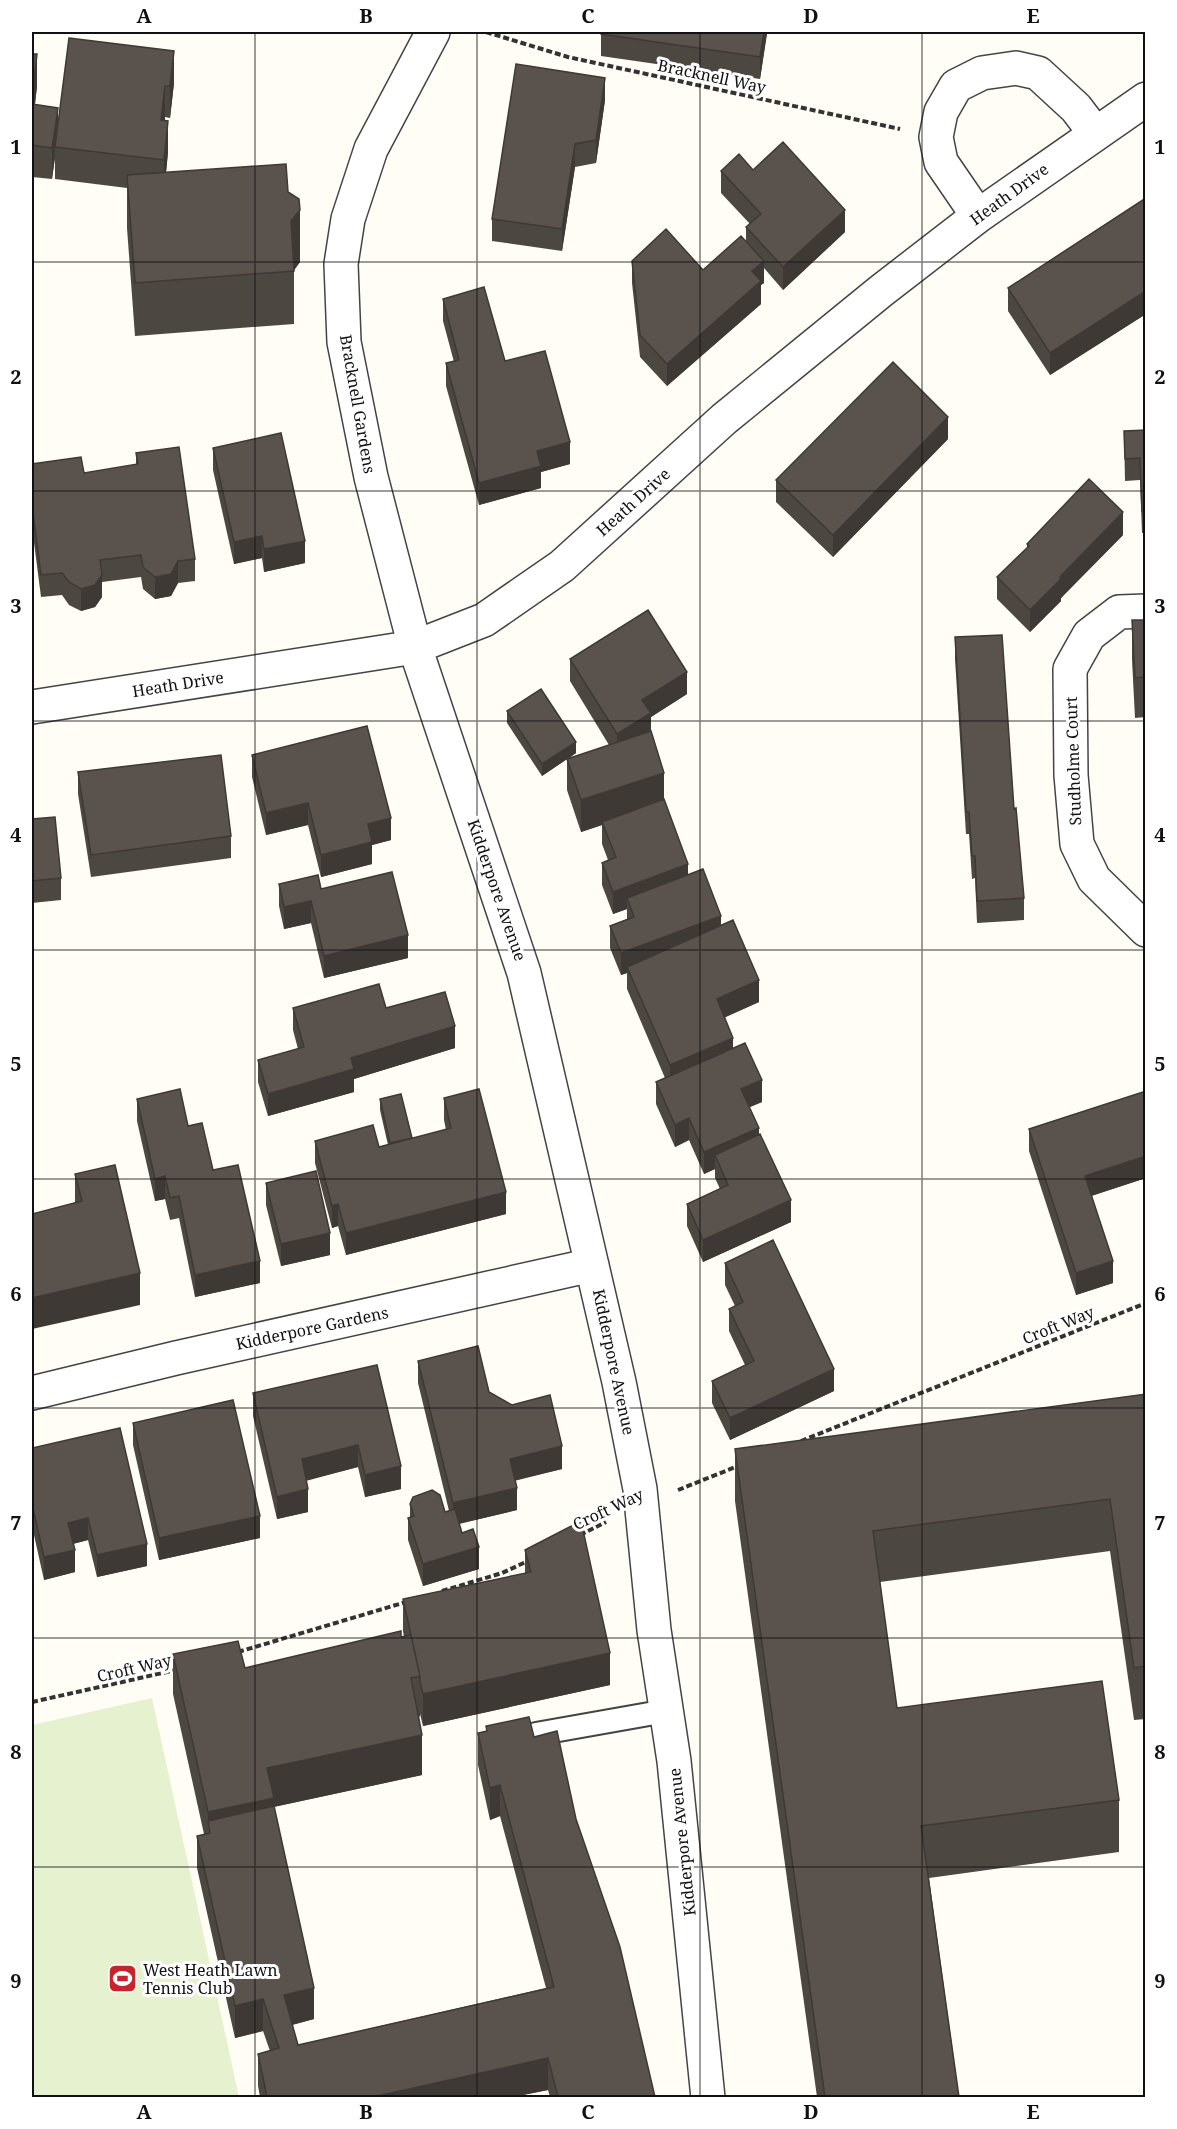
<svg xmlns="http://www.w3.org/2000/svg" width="1177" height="2129" font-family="'Noto Serif',serif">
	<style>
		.pitch { fill: #e6f2cf }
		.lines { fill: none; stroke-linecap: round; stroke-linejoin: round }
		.service-casing { stroke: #444; stroke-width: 26 }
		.minor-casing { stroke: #444; stroke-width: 36 }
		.path { stroke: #333; stroke-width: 4; stroke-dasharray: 6 3; stroke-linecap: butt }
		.service { stroke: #fff; stroke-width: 22 }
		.minor { stroke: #fff; stroke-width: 33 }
		.wall { fill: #4d4742 }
		.shaded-wall { fill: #3f3936 }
		.building { fill: #5a524d; stroke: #3f3936; stroke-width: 1.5 }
		.grid { fill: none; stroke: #111; stroke-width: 1.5; stroke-opacity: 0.55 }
		.labels { text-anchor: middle; stroke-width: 6; stroke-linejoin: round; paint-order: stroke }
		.street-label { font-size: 16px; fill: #111; stroke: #fff }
		.poi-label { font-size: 16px; fill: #111; stroke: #fff; text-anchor: start }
		.neatline { fill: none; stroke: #111; stroke-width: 2 }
		.grid-label { font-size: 20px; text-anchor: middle; font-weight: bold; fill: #111 }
	</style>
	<rect width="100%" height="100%" fill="#fffdf5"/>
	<path class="pitch" d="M152,1698L239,2097H32V1725Z"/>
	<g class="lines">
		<defs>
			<path id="service" d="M536,1734L666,1711"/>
			<path id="minor" d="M433,32L371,149L348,219L341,264L344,342L371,477L415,647L524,973L619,1382L640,1489L654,1630L674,1761L708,2098
				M978,216L941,162L936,137L941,112L956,86L982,73L1016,68L1038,73L1076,108L1095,133
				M1146,611L1119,612L1089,635L1070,669L1071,775L1077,844L1094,879L1146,930
				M32,707L415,647L484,620L562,566L724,419L881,291L978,216L1146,99
				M32,1393L176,1358L592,1265"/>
		</defs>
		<use href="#service" class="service-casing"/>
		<use href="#minor" class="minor-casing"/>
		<path class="path" d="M486,32L568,57L900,129
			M801,1441L1146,1303
			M678,1490L738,1466
			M580,1535L606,1522
			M442,1591L502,1573L528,1561
			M238,1652L406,1602
			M32,1702L176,1670"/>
		<use href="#service" class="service"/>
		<use href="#minor" class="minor"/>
	</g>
	<path class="wall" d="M767,32L760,79L601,56V34Z
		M69,38L174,83L170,118L165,117V120L168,152L166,173L288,192L300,262L294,269V324L135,336L127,228V188L55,179V157L52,179L32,177V54L37,86L35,104L58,127Z
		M605,100L596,163L575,167L562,251L492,241V219Z
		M753,170L845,232L783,290L764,268V283L761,285V304L667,386L640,357L632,283V261L703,270L746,242V227L750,224L721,193V171Z
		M1146,198V314L1050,375L1008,311V288Z
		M443,299L505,361L570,464L541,472V488L479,505L446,386V363L454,362L443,321Z
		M1146,430V533H1142L1140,480L1125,481L1124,431Z
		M948,439L833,557L776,502V480Z
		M213,448L305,563L264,572L262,558L234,564L213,470Z
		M136,453L195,559V581L178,583L171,596L155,599L143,589L141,577L102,582V597L95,607L81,611L69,605L62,595L41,597L32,527V464L84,473L136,465Z
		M1123,535L1061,598V601L1030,632L997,599V577L1027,548V544Z
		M1132,620H1146V717L1135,718L1132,660Z
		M955,637L1014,809L1024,898V920L977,923L975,878L972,879L969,834H966L955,659Z
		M570,659L687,694L651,717V732L664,800L688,875L721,926L759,1002L725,1017L733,1048L762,1102L749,1107L759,1135L791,1222L703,1262L687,1226V1204L720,1189L715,1178V1169L704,1174L689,1140L675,1147L656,1104V1082L665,1078L627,989V973L621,975L610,948V926L627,919V909L613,914L602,885V863L608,860L602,844V825L581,832L567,790V759L542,776L507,723V711L576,753L568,759L609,745L570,681Z
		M252,755L391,840L372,845V864L321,877L308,825L266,835L252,777Z
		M78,772L231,836V858L91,877L78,794Z
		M32,819L61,878V900L32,903Z
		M279,884L321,889L408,958L324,978L311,923L284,929L279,906Z
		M293,1008H386L455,1048L354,1079V1092L268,1116L258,1082V1060L298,1049L293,1030Z
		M1146,1091V1178L1091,1196L1113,1283L1076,1295L1029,1151V1129Z
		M444,1098L506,1214L346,1255L338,1226L332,1228L315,1163V1141L379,1147L388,1145L380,1110V1099L412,1139L446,1130L444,1120Z
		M137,1099L188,1126L213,1170L260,1283L195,1297L179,1218L170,1220L165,1199L155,1201L137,1121Z
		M75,1174L140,1305L75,1203Z
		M266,1183L330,1255L281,1266L266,1205Z
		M725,1263L834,1391L730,1440L712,1403V1381L745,1365L729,1331V1309L735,1306L725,1285Z
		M418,1361L489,1392L562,1469L515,1480L517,1510L459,1524L462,1533L479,1569L423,1586L408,1540V1518L410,1517V1504L445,1512L449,1511L418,1383Z
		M377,1365L401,1489L365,1497L358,1467L306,1480L308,1512L277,1519L253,1416V1393Z
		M1146,1394V1719L1134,1720L1110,1551L880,1582L897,1708L1119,1800V1852L929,1878L959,2097H817L735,1501V1449Z
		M133,1423L260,1538L159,1560L133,1445Z
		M32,1448L147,1566L97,1577L88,1540L73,1544L75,1572L44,1580L32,1526Z
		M525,1550L610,1685L423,1726L420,1714V1716L419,1717L422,1775L274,1807L314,2019L292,2025L298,2045L546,1988L500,1816L490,1820L478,1765V1733L486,1732V1726L534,1737L576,1819L655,2097H550L548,2090L513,2097H260L258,2086V2054L270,2051L263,2031L235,2038L197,1868V1836L204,1834L173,1694V1654L245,1668L404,1637L403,1631V1599L525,1573Z"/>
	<path class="shaded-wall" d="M764,32H767V34L760,79V57Z
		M174,51V83L170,118V86Z
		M37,54V86L32,130V98Z
		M605,78V100L596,163V140Z
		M165,86V117L161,152V120Z
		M58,108V139L55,147V157L52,179V148Z
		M168,121V152L164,192V160Z
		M575,144V167L562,251V229Z
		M300,210V262L293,272L291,221Z
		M845,210V232L783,290V267Z
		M764,261V283L761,285V304L667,386V364L752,271Z
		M1146,291V314L1050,375V353Z
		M948,417V439L833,557V535Z
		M570,442V464L541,472V488L479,505V483L537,451Z
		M1123,512V535L1061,598V601L1030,632V610Z
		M262,536V558L234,564V542Z
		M305,541V563L264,572V549Z
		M178,561V583L171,596L155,599V577Z
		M102,575V597L95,607L81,611V589Z
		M687,672V694L651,717V735L617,756V734L642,700Z
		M576,742V753L542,776V764Z
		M664,773V805L602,822V825L581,832V800Z
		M308,803V825L266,835V813Z
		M391,818V840L372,845V864L321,877V855L368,824Z
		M688,864V886L627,898V909L613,914V892Z
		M311,901V923L284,929V907Z
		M721,916V938L627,967V973L621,975V953Z
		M408,935V958L324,978V956Z
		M759,980V1002L717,1021V999Z
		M455,1026V1048L354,1079V1092L268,1116V1094L351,1058Z
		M733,1038V1060L670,1087V1065Z
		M762,1080V1102L741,1111V1089Z
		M689,1118V1140L675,1147V1125Z
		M759,1128V1150L715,1155V1169L704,1174V1152Z
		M1146,1156V1178L1085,1198V1176Z
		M165,1176V1199L155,1201V1179Z
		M506,1192V1214L346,1255V1233Z
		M791,1200V1222L703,1262V1240Z
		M338,1204V1226L332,1228V1206Z
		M330,1233V1255L281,1266V1244Z
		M260,1261V1283L195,1297V1275Z
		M1113,1261V1283L1076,1295V1273Z
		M140,1273V1305L32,1329V1298Z
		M834,1369V1391L730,1440V1418Z
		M358,1445V1467L302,1482V1459Z
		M562,1446V1469L510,1482V1459Z
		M401,1466V1489L365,1497V1475Z
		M517,1488V1510L453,1525V1503Z
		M308,1489V1512L277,1519V1497Z
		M260,1516V1538L159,1560V1538Z
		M88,1518V1540L68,1545V1523Z
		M147,1544V1566L97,1577V1555Z
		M479,1547V1569L423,1586V1564Z
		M75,1550V1572L44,1580V1557Z
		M610,1653V1685L423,1726V1694Z
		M422,1735V1775L208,1821V1853V1812L267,1768Z
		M500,1785V1816L490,1820V1788Z
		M314,1988V2019L284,2027V1995Z
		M263,1999V2031L235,2038V2006Z
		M548,2058V2090L513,2097H373Z"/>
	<path class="building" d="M601,32H764L760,57L601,34Z
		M69,38L174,51L170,86H165L161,120L168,121L164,160L55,147Z
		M32,54H37L32,98Z
		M516,64L605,78L596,140L575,144L562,229L492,219Z
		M32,104L58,108L52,148L32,145Z
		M783,142L845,210L783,267L746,227L761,214L721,171L739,154L753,170Z
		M286,164L288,192L299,199L300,210L291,221L294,271L135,283L127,175Z
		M1146,198V291L1050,353L1008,288Z
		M666,229L703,270L741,236L764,261L752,271L761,281L667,364L640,335L632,261Z
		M484,287L505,361L545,351L570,442L537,451L541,466L479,483L446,363L459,360L443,299Z
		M893,362L948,417L833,535L776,480Z
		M1146,430V511H1142L1140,458L1125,459L1124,431Z
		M281,433L305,541L264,549L262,536L234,542L213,448Z
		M179,447L195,559L178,561L171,574L155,577L143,567L141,555L100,560L102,575L95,585L81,589L69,582L62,573L41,575L32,505V464L81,457L84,473L138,464L136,453Z
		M1089,479L1123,512L1060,577L1061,579L1030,610L997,577L1029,546L1027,544Z
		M648,610L687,672L642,700L651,713L617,734L570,659Z
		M1132,620H1146V677L1135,678Z
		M1002,635L1014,809L1016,808L1024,898L977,901L975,856H972L969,812H966L955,637Z
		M541,689L576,742L542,764L507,711Z
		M367,726L391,818L368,824L372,842L321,855L308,803L266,813L252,755Z
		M651,731L664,773L581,800L567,759Z
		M221,755L231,836L91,855L78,772Z
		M664,799L688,864L613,892L602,863L616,857L602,822Z
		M55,817L61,878L32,881V819Z
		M703,869L721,916L621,953L610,926L634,917L627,898Z
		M392,872L408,935L324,956L311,901L284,907L279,884L318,875L321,889Z
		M733,920L759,980L717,999L733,1038L670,1065L627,967Z
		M379,984L386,1008L445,992L455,1026L351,1058L354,1069L268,1094L258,1060L304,1047L293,1008Z
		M745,1043L762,1080L741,1089L759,1128L704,1152L689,1118L675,1125L656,1082Z
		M180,1089L188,1126L202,1123L213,1170L238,1165L260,1261L195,1275L179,1196L170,1198L165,1176L155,1179L137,1099Z
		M479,1089L506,1192L346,1233L338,1204L332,1206L315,1141L373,1125L379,1147L451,1128L444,1098Z
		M1146,1091V1156L1085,1176L1113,1261L1076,1273L1029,1129Z
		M401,1094L412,1138L390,1143L380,1099Z
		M760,1134L791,1200L703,1240L687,1204L728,1185L715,1155Z
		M115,1165L140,1273L32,1298V1214L82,1201L75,1174Z
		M316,1171L330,1233L281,1244L266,1183Z
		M773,1240L834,1369L730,1418L712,1381L754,1361L729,1309L743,1302L725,1263Z
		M478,1346L489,1392L512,1405L550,1395L562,1446L510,1459L517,1488L453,1503L418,1361Z
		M377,1365L401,1466L365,1475L358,1445L302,1459L308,1489L277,1497L253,1393Z
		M1146,1394V1666L1134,1668L1110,1499L873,1531L897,1708L1102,1681L1119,1800L921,1826L959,2097H825L735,1449Z
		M233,1400L260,1516L159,1538L133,1423Z
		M120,1428L147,1544L97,1555L88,1518L68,1523L75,1550L44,1557L32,1504V1448Z
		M432,1490L440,1495L445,1512L455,1509L462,1533L473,1529L479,1547L423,1564L408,1518L414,1516L410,1504L413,1497Z
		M581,1521L610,1653L423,1694L420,1682V1676L403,1599L531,1572L525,1550Z
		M401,1631V1637L411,1635L420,1676L411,1678L422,1735L267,1768L274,1798L208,1812L173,1654L238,1641L245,1668Z
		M529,1717L534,1737L557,1731L576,1819L620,1947L655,2097H558L548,2058L373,2097H267L258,2054L279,2048L263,1999L235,2006L197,1836L210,1833L208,1821L274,1806L314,1988L284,1995L298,2045L554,1987L500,1785L490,1788L478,1733L487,1731L486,1726Z"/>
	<path class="grid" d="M255,32V2098M477,32V2098M700,32V2098M922,32V2098M32,262H1146M32,491H1146M32,721H1146M32,950H1146M32,1179H1146M32,1408H1146M32,1638H1146M32,1867H1146"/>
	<defs>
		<symbol id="stadium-square" viewBox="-11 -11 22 22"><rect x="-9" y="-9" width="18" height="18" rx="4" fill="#c4262e" stroke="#fff"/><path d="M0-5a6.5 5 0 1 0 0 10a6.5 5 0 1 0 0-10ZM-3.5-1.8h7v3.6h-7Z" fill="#fff"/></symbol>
	</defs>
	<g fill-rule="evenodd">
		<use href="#stadium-square" x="106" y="1962" width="33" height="33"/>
	</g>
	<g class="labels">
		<g class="street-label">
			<text transform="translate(712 76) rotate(12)" y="6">Bracknell Way</text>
			<text transform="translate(1009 194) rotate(-36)" y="6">Heath Drive</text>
			<text transform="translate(358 404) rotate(80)" y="6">Bracknell Gardens</text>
			<text transform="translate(633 502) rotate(-42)" y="6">Heath Drive</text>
			<text transform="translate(178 684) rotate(-9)" y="6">Heath Drive</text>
			<text transform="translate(1073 761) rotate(-92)" y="6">Studholme Court</text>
			<text transform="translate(497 890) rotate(71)" y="6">Kidderpore Avenue</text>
			<text transform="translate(1058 1325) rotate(-22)" y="6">Croft Way</text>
			<text transform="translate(312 1328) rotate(-12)" y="6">Kidderpore Gardens</text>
			<text transform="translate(614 1362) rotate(78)" y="6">Kidderpore Avenue</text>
			<text transform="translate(608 1509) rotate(-25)" y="6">Croft Way</text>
			<text transform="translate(134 1668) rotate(-13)" y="6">Croft Way</text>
			<text transform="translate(682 1842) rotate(-96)" y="6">Kidderpore Avenue</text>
		</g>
		<g class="poi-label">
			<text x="143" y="1976">West Heath Lawn<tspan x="143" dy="18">Tennis Club</tspan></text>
		</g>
	</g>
	<rect width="1177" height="2129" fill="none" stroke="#ffffff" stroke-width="66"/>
	<rect x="33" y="33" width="1111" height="2063" class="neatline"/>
	<g class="grid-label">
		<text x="144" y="23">A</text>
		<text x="366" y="23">B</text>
		<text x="588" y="23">C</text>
		<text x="811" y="23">D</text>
		<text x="1033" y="23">E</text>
		<text x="16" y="154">1</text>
		<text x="1160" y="154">1</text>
		<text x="16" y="384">2</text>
		<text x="1160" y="384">2</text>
		<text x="16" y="613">3</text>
		<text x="1160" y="613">3</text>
		<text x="16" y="842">4</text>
		<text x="1160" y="842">4</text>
		<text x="16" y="1071">5</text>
		<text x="1160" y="1071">5</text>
		<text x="16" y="1301">6</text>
		<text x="1160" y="1301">6</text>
		<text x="16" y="1530">7</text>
		<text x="1160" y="1530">7</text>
		<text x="16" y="1759">8</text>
		<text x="1160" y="1759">8</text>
		<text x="16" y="1988">9</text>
		<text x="1160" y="1988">9</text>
		<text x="144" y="2119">A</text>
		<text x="366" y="2119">B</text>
		<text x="588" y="2119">C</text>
		<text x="811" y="2119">D</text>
		<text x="1033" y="2119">E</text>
	</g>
</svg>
